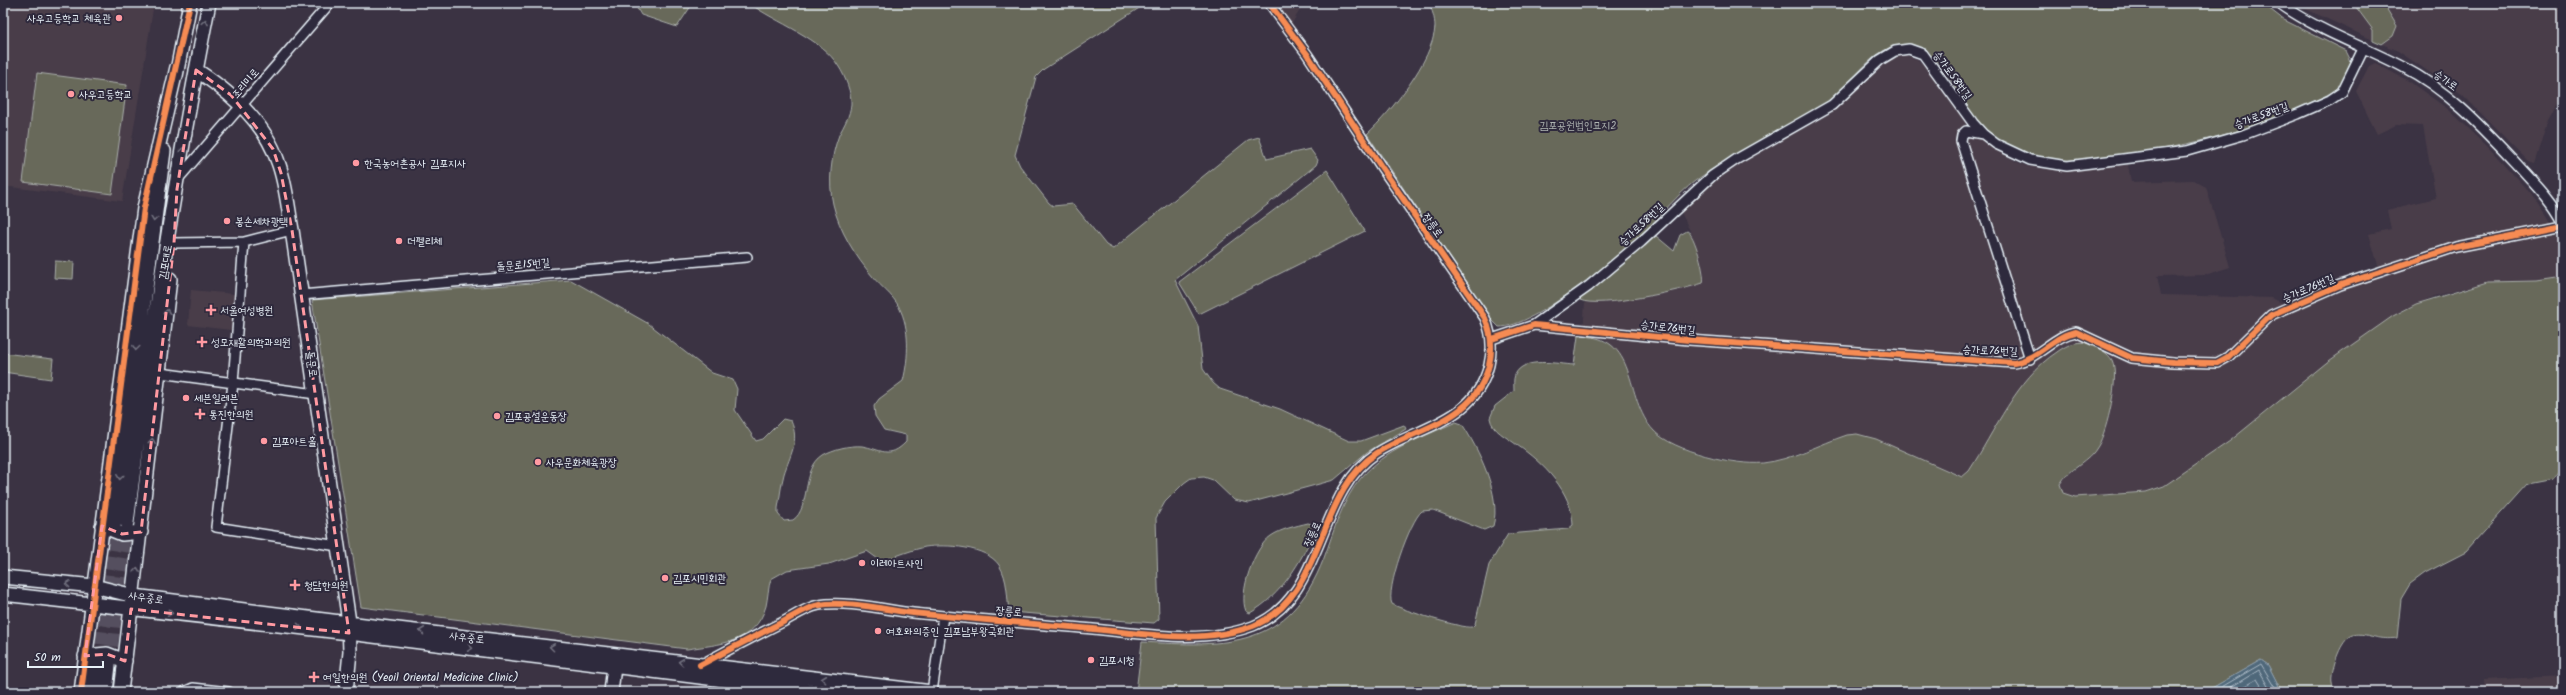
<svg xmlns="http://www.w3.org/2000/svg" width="2566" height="695" font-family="Kalam,'Poor Story',sans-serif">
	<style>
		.built { fill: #4a3e4a }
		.green { fill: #68695a; stroke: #a8ada9 }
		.water { fill: #4f677a; stroke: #8c9eac }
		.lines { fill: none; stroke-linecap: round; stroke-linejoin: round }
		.shore { stroke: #abbac6; stroke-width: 1 }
		.secondary-tunnel { stroke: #55505e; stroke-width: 13; stroke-dasharray: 13 6; stroke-linecap: butt }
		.street-casing { stroke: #e8f1f8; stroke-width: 12 }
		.secondary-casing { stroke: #e8f1f8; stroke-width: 16 }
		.street { stroke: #2f2a3d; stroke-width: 9 }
		.secondary { stroke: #2f2a3d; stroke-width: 13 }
		.cycleway-casing { stroke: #2f2a3d; stroke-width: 8 }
		.cycleway { stroke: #f68b52; stroke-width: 6 }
		.oneway { stroke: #70707e }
		.marked { fill: none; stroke: #ff9aa2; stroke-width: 3; stroke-dasharray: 8 5; stroke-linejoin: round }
		.poi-dot { fill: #ff9aa2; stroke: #2f2a3d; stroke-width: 1.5 }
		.labels { text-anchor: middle; stroke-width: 4; stroke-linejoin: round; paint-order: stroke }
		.poi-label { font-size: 11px; fill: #e8f1f8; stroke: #2f2a3d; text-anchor: start }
		.street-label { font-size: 11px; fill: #e8f1f8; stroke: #2f2a3d }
		.park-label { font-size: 11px; fill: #aeb4b1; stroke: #2f2a3d }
	</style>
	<rect width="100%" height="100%" fill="#3b3343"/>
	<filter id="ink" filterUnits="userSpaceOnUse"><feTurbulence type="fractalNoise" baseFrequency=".025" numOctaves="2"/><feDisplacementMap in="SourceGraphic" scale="8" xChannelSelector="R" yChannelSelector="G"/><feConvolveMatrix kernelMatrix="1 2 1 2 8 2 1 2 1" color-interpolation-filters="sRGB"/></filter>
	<g filter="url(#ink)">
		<path class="built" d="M3,3H154L122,201L3,186Z
			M1275,3H1304L1291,25Z
			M2293,3H2353L2373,30V40Z
			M2383,3H2563V94L2549,119L2535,164L2529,162L2462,94L2398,51L2382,44L2387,41L2397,26Z
			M1904,55L1917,59L1929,70L1982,139L2015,161L2026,166L2065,171L2128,165L2131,182L2193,180L2206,187L2230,267L2205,275L2157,276L2161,295L2272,298L2284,304L2288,311L2349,285L2381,275L2369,234L2391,229L2387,210L2436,198L2423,126L2396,125L2377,134L2356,91L2369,66L2375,63L2410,82L2449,110L2488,147L2538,202L2551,222L2563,249V277L2537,281L2488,282L2435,296L2405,309L2299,384L2230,441L2195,466L2164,486L2146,492L2075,497L2067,496L2060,490V484L2063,479L2090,457L2098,446L2108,417L2114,377L2030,376L2013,399L1969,471L1963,477L1866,436L1847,435L1781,459L1756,464L1710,456L1673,444L1662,438L1654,431L1642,413L1630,378L1605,339L1583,336L1585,302L1653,295L1703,283L1704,275L1692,235L1680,210L1709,183L1735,165L1833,111L1889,60Z
			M191,290L234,294L231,330L188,325Z
			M2563,676V692H2485L2484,680Z"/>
		<path class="green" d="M634,3H693L677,27L641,15Z
			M749,3H1147L1044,69L1036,77L1015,155L1020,166L1049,203L1053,206L1073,204L1106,245L1113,249L1248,140L1259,137L1267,159L1310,149L1318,160L1316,165L1175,280L1198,326L1203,369L1213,383L1220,389L1280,409L1349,441H1361L1404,425L1406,429L1367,452L1334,480L1249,503L1234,500L1213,480L1204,477L1191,478L1184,483L1165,502L1156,518L1159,619L1154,623L1009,612C1007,597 1008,579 999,565C986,546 946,544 925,547C911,550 897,556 884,560L878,559L867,551L829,564L787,570L771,579C768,588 768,597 766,606C755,644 719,644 687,649L361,607L312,300L571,280L649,324L712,373L733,380L737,389L735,410L756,441L763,439L783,419L791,421C800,441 790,455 784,474C781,485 780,497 778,508V514L784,521L793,520C811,508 801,469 823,455C833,449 850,445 862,446C881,449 889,460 906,442V435L884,430L875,416L874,406L879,399L903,381C909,357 910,328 899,307C893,295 881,287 873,277C855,256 839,230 833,204C828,182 831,156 839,135C844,125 850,116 851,104C852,94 845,76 839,67C822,38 776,23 749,3Z
			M1429,3H2262L2284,20L2346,51L2351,61L2340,86L2331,93C2265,128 2191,146 2118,156C2084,160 2053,165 2021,151C2008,146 1993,137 1983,127C1960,104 1938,38 1900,45C1870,49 1851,86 1828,103C1787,134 1736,150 1695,181C1677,195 1663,213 1646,230C1620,255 1534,328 1499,327L1491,319L1367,134C1391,112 1433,60 1435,27C1435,18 1432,10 1429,3Z
			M2353,3H2383L2397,26L2393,36L2382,44L2373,40V30Z
			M37,73L127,85L112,194L23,182Z
			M1327,170L1365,231L1199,314L1179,282Z
			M1687,231C1694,232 1706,276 1703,283C1682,290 1599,309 1580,300V297L1652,237L1656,236L1674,251L1680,235Z
			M55,261L74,262L73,279L54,278Z
			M2563,277V464L2553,479L2527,484L2466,552L2425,573L2410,584L2401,599L2397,638C2365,643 2351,615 2335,662C2332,673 2329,682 2336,692H2282L2268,665L2261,660L2205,692H1136L1142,642C1227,647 1289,649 1324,558C1334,531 1342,500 1361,478C1385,450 1423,437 1456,422L1462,424C1478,448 1502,496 1493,526L1484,530L1433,510L1422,511C1410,520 1385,591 1392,604C1402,610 1463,629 1472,627L1475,624L1489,565L1508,534L1568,529L1573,525C1572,491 1543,463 1517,445C1507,437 1492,431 1490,418L1495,406L1514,391C1514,386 1513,379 1515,375C1523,356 1558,364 1574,365L1578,336C1641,335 1622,397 1654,431C1673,451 1736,466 1763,463C1791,460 1820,444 1847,435L1857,434L1876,439L1962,477L1969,471C1995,431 2016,379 2057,352C2068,344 2080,339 2093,345C2100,349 2108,353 2112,360C2120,376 2107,431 2098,446C2089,463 2069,468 2060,484L2063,493L2075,497L2146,492L2164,486L2230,441L2326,363L2393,316L2416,304L2488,282L2537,281Z
			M3,353L53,359L51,379L3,372Z
			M1308,523L1315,525V529C1302,561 1281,596 1250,613L1246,611C1238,594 1254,547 1271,536C1281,529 1296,526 1308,523Z"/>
		<path class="water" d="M2261,660L2268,665L2282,692H2205Z"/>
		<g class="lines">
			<path class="shore" d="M2213,692L2261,664L2278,692
				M2223,692L2259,670L2272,692
				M2234,692L2257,679L2265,692"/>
			<path class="secondary-tunnel" d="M97,663L115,523
				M109,665L127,523"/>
			<defs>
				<path id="street" d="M2279,3C2316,30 2363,46 2403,67C2448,90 2482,127 2516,163C2533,182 2551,199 2563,222
					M1983,134L1966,131L1962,135L1961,141L2030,359
					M178,179L330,3
					M244,242L233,383L216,527L338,546
					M174,243L244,242L292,230
					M301,295L747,257
					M1534,325L1589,286L1641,242L1712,176L1737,159L1832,105L1880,60L1895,51L1909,49L1923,54L1973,123L1983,134L1996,144L2030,160L2067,166L2187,151L2243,135L2298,114L2330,100L2342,92L2364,47
					M1492,339L1534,325L1689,340L2014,363C2039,359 2054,335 2076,332L2132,358L2173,362L2217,363L2228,357L2271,315L2340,285L2456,247L2563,226
					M160,373L316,394
					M700,665C728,650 755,636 783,622C794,616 807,607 819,605C844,600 887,610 913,613C969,619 1025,623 1081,628C1135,632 1200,646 1253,626C1326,597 1315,493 1377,453C1419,426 1475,422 1489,365C1493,348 1492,334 1485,318L1382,168L1307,54L1269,3
					M184,692L193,688L229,692
					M932,692L943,616"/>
				<path id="secondary" d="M196,70C230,92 265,122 278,162C286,183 288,208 292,230L349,622L350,652L346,692
					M176,76L190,3
					M115,523L164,151
					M127,523C149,349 175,175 209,3
					M102,526L122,534L141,532
					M3,577L94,586L134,596L372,626L932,692
					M3,594L349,633L819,692
					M85,656L107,654L125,661
					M81,692L144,208L177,67
					M93,692L97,663
					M106,692L109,665
					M121,692L170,279
					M611,692L615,658"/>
			</defs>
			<use href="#street" class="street-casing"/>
			<use href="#secondary" class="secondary-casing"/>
			<use href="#street" class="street"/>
			<use href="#secondary" class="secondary"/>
			<defs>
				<path id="cycleway" d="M1492,339L1534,325L1689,340L2014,363C2039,359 2054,335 2076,332L2132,358L2173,362L2217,363L2228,357L2271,315L2340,285L2456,247L2563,226
					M700,665C728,650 755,636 783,622C794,616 807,607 819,605C844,600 887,610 913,613C969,619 1025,623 1081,628C1135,632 1200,646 1253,626C1326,597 1315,493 1377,453C1419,426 1475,422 1489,365C1493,348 1492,334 1485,318L1382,168L1307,54L1269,3
					M81,692L144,208L190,3"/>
			</defs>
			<use href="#cycleway" class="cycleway-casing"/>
			<use href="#cycleway" class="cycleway"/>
		</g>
		<defs><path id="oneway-chevron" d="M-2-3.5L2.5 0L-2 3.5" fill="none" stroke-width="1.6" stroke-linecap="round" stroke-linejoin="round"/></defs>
		<g class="oneway">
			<use href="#oneway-chevron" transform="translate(205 22) rotate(-79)"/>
			<use href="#oneway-chevron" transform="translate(183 150) rotate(-81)"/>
			<use href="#oneway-chevron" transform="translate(154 219) rotate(98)"/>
			<use href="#oneway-chevron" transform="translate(167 312) rotate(-84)"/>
			<use href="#oneway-chevron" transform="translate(136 348) rotate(98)"/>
			<use href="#oneway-chevron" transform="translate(152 441) rotate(-83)"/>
			<use href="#oneway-chevron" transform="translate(120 477) rotate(97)"/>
			<use href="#oneway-chevron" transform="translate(137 570) rotate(-83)"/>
			<use href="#oneway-chevron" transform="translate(68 584) rotate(-174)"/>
			<use href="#oneway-chevron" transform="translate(170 613) rotate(6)"/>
			<use href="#oneway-chevron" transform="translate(299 627) rotate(7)"/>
			<use href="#oneway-chevron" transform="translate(422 631) rotate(-173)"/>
			<use href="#oneway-chevron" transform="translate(552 647) rotate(-173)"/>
			<use href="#oneway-chevron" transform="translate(470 648) rotate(7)"/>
			<use href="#oneway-chevron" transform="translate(681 662) rotate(-173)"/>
			<use href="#oneway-chevron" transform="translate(824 679) rotate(-173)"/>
		</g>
	</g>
	<path class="marked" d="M196,70L231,95L273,149L281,173L292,230L349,633L131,609L125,661L107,654L85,656L102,526L122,534L141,532L174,243L177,189Z"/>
	<g class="poi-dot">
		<circle cx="119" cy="18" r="4"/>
		<circle cx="71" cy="94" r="4"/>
		<circle cx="356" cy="163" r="4"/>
		<circle cx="227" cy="221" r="4"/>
		<circle cx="399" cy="241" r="4"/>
		<path d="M209 304h4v4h4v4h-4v4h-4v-4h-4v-4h4z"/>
		<path d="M200 336h4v4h4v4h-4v4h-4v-4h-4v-4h4z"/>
		<circle cx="186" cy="398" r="4"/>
		<path d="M198 408h4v4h4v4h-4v4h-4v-4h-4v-4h4z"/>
		<circle cx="497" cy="416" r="4"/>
		<circle cx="264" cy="441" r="4"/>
		<circle cx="538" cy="462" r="4"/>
		<circle cx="862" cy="563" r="4"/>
		<circle cx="665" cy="578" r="4"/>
		<path d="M293 579h4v4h4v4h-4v4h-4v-4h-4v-4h4z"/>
		<circle cx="878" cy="631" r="4"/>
		<circle cx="1091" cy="660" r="4"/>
		<path d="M312 671h4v4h4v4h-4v4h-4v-4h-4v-4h4z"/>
	</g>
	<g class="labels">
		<g class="poi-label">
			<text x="111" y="22" text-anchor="end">사우고등학교 체육관</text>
			<text x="79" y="98">사우고등학교</text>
			<text x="364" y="167">한국농어촌공사 김포지사</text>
			<text x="235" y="225">봉손세차광택</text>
			<text x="407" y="245">더펠리체</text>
			<text x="220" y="314">서울여성병원</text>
			<text x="211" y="346">성모재활의학과의원</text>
			<text x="194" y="402">세븐일레븐</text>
			<text x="209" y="418">통진한의원</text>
			<text x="505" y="420">김포공설운동장</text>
			<text x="272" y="445">김포아트홀</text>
			<text x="546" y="466">사우문화체육광장</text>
			<text x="870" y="567">이레아트사인</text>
			<text x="673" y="582">김포시민회관</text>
			<text x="304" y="589">청담한의원</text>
			<text x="886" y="635">여호와의증인 김포남부왕국회관</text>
			<text x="1099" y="664">김포시청</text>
			<text x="323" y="681">여일한의원 (Yeoil Oriental Medicine Clinic)</text>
		</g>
		<g class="street-label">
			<text transform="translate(1953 75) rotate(54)" y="4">승가로58번길</text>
			<text transform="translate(2446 80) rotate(36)" y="4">승가로</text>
			<text transform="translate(245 83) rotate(-49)" y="4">조리미로</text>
			<text transform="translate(2261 115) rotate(-20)" y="4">승가로58번길</text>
			<text transform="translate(1641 224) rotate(-43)" y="4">승가로58번길</text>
			<text transform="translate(1433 225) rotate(55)" y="4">장릉로</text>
			<text transform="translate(165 262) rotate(-81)" y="4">김포대로</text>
			<text transform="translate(523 264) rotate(-5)" y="4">돌문로15번길</text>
			<text transform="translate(2308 288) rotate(-23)" y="4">승가로76번길</text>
			<text transform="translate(1668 327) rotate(6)" y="4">승가로76번길</text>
			<text transform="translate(1990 350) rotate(2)" y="4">승가로76번길</text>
			<text transform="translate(312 364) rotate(82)" y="4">돌문로</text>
			<text transform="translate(1312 534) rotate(-65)" y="4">장릉로</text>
			<text transform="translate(146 597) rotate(8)" y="4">사우중로</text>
			<text transform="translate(1009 611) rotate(5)" y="4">장릉로</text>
			<text transform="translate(467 637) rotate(7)" y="4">사우중로</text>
		</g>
		<g class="park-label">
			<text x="1578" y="129">김포공원법인묘지2</text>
		</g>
	</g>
	<rect width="2566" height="695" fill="none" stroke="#2f2a3d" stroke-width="16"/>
	<rect x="8" y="8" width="2550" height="679" fill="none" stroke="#e8f1f8" stroke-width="1.5" filter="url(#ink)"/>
	<path d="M28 661v6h75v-6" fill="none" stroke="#e8f1f8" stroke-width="2"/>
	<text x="34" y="661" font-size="12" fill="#e8f1f8" stroke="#2f2a3d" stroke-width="3" paint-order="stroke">50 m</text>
</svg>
